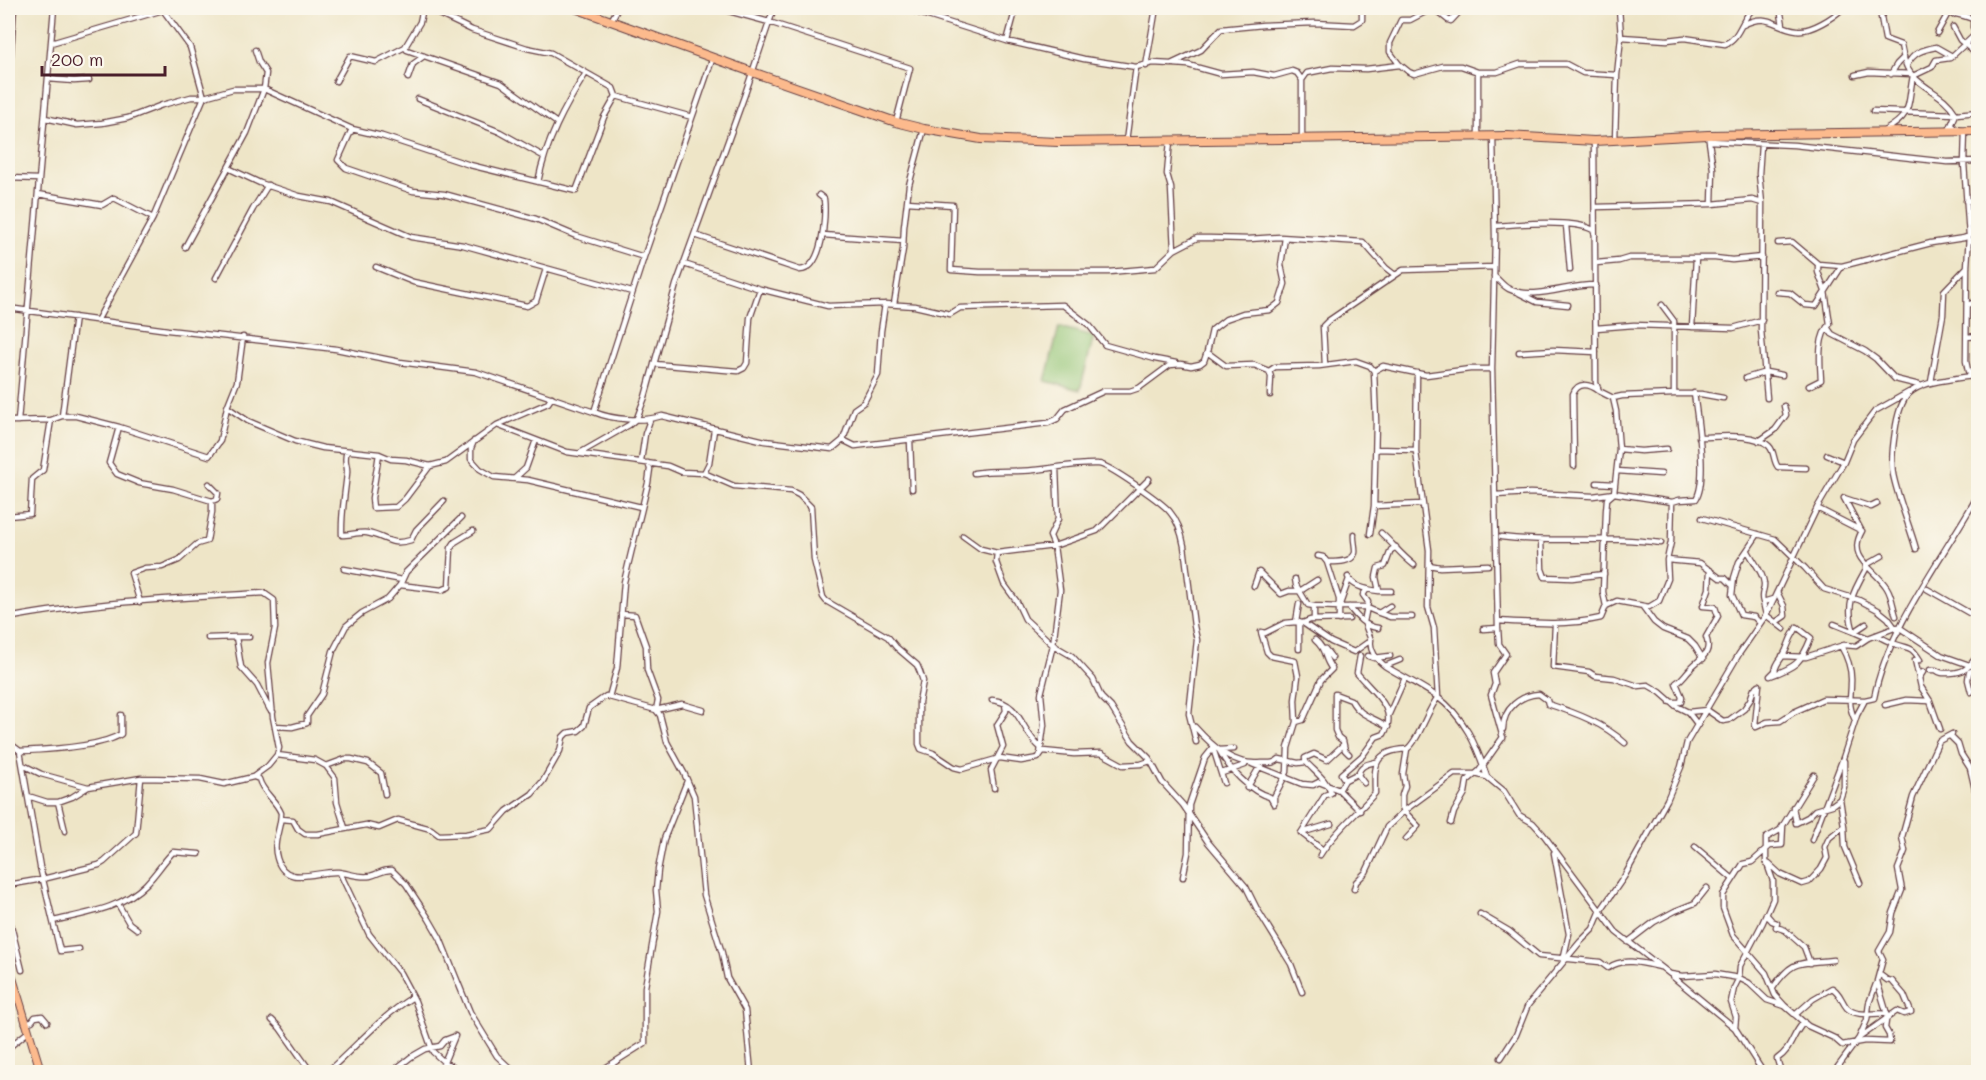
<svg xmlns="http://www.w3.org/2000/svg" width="1986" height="1080" font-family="Mali,sans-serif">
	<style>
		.green { fill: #93c475; stroke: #6e7250; stroke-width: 1.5 }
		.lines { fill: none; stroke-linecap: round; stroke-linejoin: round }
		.minor-casing { stroke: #633d42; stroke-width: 7 }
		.primary-casing { stroke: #633d42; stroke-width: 9 }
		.trunk-casing { stroke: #633d42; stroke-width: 10 }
		.minor { stroke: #fff; stroke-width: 4.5 }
		.primary { stroke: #fcba8d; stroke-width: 7 }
		.trunk { stroke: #fcba8d; stroke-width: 8 }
	</style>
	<rect width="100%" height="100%" fill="#fbf7ec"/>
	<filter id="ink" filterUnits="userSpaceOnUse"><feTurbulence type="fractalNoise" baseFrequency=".0167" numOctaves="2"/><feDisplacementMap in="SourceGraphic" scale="12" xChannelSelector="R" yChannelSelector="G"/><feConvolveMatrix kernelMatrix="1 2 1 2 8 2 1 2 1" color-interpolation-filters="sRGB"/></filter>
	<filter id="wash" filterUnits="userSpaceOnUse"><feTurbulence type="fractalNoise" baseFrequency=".008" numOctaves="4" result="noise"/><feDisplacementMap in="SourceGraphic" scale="24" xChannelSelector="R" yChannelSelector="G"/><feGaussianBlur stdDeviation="1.35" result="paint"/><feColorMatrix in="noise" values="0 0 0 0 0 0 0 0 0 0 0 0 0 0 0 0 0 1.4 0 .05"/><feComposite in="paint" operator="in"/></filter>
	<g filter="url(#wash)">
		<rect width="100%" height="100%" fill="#eee5c7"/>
		<path class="green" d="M1059,327L1094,336L1080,390L1045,381Z"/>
	</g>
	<g filter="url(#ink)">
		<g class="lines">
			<defs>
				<path id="minor" d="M426,8L472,30L527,48L551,53L613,88L616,96L692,117
					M718,8L769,22L910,68L896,122
					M903,8L1007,41L1084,59L1136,67L1153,63L1171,64L1201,50L1221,29L1263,25L1315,23L1354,25L1362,20V8
					M1463,8L1451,21L1448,20L1433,8L1410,20H1401L1390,43V52L1399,64L1409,72L1414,74L1443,66H1461L1478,72H1497L1520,64H1566L1583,73L1617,75
					M1619,8L1621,37
					M1780,8L1783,25
					M1885,8L1881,17L1885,39L1901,45C1903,55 1905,68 1913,76C1927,91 1944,94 1956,114L1950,128
					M1937,8C1953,16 1965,13 1978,22
					M1974,8L1973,27L1978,36
					M1953,15L1963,8
					M611,21L618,8
					M1743,25C1768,12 1774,27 1797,30C1811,32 1834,17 1843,8
					M1953,27L1960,40L1974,52L1978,59
					M1937,33L1951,8
					M1007,41L1016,8
					M51,43L163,10L190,47L204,97L153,218L97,321
					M405,47L407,50L501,83L557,123
					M255,50L259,62L266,73L264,89L352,129L382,136L470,165L576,191L604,117L616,96
					M1174,64L1188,65L1221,74L1253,72L1274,76L1292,71L1297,73L1302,80
					M1907,65C1914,52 1922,50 1936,47L1952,56
					M1146,66L1156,8
					M1891,74L1897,64L1904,57
					M1855,75L1869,72L1911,74
					M1913,76L1932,67L1936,60L1950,58L1978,32
					M408,78L413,64L424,56
					M48,79L74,81L89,80
					M336,81L350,56L376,62L405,47L420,22L423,8
					M8,93L14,8
					M418,99L500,132L543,156
					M1873,111L1956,114L1978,112
					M45,118L77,125L102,123L128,118L162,105L191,97H204L233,89H264L247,133L185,247
					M1953,126L1956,129L1965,131L1964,163L1969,236L1967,267L1966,361L1968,371L1973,376
					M352,129L338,160L346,168L413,191L444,194L536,219L576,236L644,257
					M1884,131C1914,114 1907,105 1913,76
					M1708,135L1713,169L1712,204L1752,200L1762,203L1761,330L1767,398
					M1478,137V72
					M1493,137L1495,236L1492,369L1498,628L1499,644L1506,654L1493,673L1495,684L1491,695L1503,738
					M1302,139V80L1307,73L1332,68L1366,69L1400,65
					M1615,140L1617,75L1621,37L1667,40L1684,38L1725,44C1741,37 1741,18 1754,8
					M1126,141L1136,67
					M1709,141L1794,145L1947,162L1978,161
					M1761,145L1759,174L1762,203
					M228,168L260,183L299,196L331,202L411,237L463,245L632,292
					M8,178L39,179
					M538,182C546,141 564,108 586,73
					M38,194L102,205L114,198L153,218
					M1966,201L1978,200
					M907,202L953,205L951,270L980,272H1109L1155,268L1174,250L1171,188L1167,174L1170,141
					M1596,207L1712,204
					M1566,225L1570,270
					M1495,226C1518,224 1573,219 1593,230L1595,235
					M695,235L800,270C823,269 826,216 824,199L819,195
					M823,235L903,241
					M1969,240L1978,242
					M1778,243L1792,242L1818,264L1842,266
					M1174,250L1197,238H1209L1249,239L1280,237L1363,242L1386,268L1395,275
					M1596,263L1619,261L1629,258H1715L1732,260L1762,257
					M684,264L760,289L828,306L885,304
					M376,267L413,282L527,306L536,301L546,269
					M1494,276C1499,280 1503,286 1509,289C1534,301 1569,284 1596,285
					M216,278L253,209L268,185
					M1777,292L1790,293L1805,305L1816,306L1842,266L1931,243L1964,238L1978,232
					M1519,293L1537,302L1568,305
					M894,304L903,249L904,227L909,185L924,129
					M1662,305L1674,321V394H1701L1723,398
					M1967,305L1978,301
					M8,308L168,330L336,349L400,362L476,372L594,412L644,257L713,57
					M1692,327L1696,258
					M1827,327L1832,334L1865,351L1876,359L1895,379L1919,385
					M1596,328L1634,325L1733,328L1762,320
					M1967,337L1978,336
					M1207,352L1226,366L1254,365L1269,371L1271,377L1270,395
					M1519,352L1553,350L1596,352
					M654,364L738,371L744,368L747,363L750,318L760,289
					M1325,365L1323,326L1328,321L1403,270L1494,267
					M1269,371L1275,367L1319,366L1356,361L1370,366L1374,371L1376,421L1374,506L1370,534
					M1374,371L1383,366L1426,375L1470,369H1492
					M1746,378L1766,372L1782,375
					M1931,382L1943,315L1944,291L1967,267
					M1809,386L1821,380C1820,363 1817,336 1830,324L1825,291L1818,272V264
					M1613,398L1622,396L1674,394
					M227,407L248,421L295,441L323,448L379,454L391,459L406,460L430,466L446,462L497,425L548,403L552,397
					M594,412C613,420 642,422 662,416L765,441L832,449L843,440L855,446L1048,423L1057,419L1065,409L1104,391H1130L1139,388L1170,365L1181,364L1191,366L1200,364L1204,361L1207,352L1212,330L1226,319L1243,313L1270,310L1279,303L1285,284L1281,265L1285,238
					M62,416L75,317
					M8,421L51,420L62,416H76L119,427L209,456L220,441L227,407L237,382L243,337
					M18,421L54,8H47
					M497,425L567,452L668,466L682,472L704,473
					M119,427L109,463L117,474L139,483L173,489L212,501
					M714,430L709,463L704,473L734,486L791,491L799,495L811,507L814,560L823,597L826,601L888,637L896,647L917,665L920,672L923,681L919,702V744L921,749L933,753L954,767L962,769L1000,758L1021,761L1038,758L1043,751L1074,754L1101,753L1123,765L1141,764L1150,761
					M1699,437C1717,437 1755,432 1769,446C1775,452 1773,461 1778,467L1806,468
					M843,440L854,409L864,402L878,375L881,331L885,304L915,306L950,314L960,308L1063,305L1089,325L1105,345L1155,359L1176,363
					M474,441L471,448V459L480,469L494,477L528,480L641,507
					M910,441L912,489
					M1759,441L1775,430L1786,415L1784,406
					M1376,449L1416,450
					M1619,449L1641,451L1667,449
					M347,451C343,463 348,463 347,473C345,495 341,513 342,535C349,535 360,532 367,533C385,536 390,547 411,540L416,530L444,501
					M580,453L629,425L637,418L645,397L676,285L745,94L774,8
					M379,454L372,498L373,508L396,507L405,499L430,466
					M1827,455L1844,462
					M641,461L645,434L650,420
					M1574,466L1573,394C1578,381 1590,384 1599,391
					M1617,471L1661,474
					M974,473C994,470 1014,472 1034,470C1055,468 1077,463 1098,464C1108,464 1163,503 1170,512C1178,521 1182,535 1184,546L1194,626L1197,640L1189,714L1196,742
					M515,478L526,468L536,440
					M1597,483L1614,484
					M1495,495L1530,493L1593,496L1614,493L1672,502L1679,500L1696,499C1708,480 1697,417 1694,393
					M1844,498L1861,530
					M1844,498L1871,507L1877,504
					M1374,506L1422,504
					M1817,508L1862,531
					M8,516L30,514L32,479L43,470L51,420
					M1702,518L1775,539L1805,568L1824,589L1859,600L1878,610L1888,618L1898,632
					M1862,531C1846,559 1875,568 1887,588C1892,596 1893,607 1896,616
					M1381,533C1393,544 1401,555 1414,565
					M1758,534L1739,562L1734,578L1732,595L1741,615L1754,617L1760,623
					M963,536L981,549L997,553L1054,546L1097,531L1149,479
					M1501,537C1554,544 1608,535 1661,543
					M1541,541L1542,569L1545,577L1572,578L1604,574
					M1916,549C1909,524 1898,499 1893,474C1891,461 1893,445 1895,432C1900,395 1909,385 1946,380C1957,378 1968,376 1978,376
					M1748,551C1753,561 1763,572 1764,583C1765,590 1760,594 1763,602
					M997,553L996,562L1004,584L1017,602L1025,619L1053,645L1072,656L1093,679L1101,697L1111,707L1132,741L1149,758L1162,782L1183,805L1208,842L1246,887L1257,909L1291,964L1302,992
					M1318,556L1323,557L1327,562L1339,599V620
					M1667,560L1700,563L1720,578H1725L1733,586
					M1327,562C1335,562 1352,563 1355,553C1356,548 1353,539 1354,534
					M1429,565L1440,567L1488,565
					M344,569L402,580
					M1348,577C1353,587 1369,590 1379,591
					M1295,579L1296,585L1308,605L1314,606
					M1349,579L1339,607H1365L1379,613L1390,606
					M400,585L442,590L449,587L451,548L455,542L473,531
					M1254,586L1259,572L1281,594L1289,591H1300L1317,580
					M1927,589L1978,618
					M1391,591H1379L1376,577L1378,568L1385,566L1391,550L1396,547
					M1773,599L1763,602L1766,615L1784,629
					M140,602L131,573L145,568L162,567L179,560L197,544L207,541L212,512V501L217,499L218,493L209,484
					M1606,606L1617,601L1649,607L1659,601L1668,579L1667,560L1671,542L1672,502
					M1349,607C1357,617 1364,626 1378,628
					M1643,607L1654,622L1663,629L1688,639L1695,646L1703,659
					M1379,613L1390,617H1412
					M621,614L635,615L646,646L647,670L658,700L656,710L660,715L667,742L684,773L694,796L704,895L722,953L727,978L745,1010L751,1072
					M8,618C92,602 179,598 264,593L274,600L275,628L268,663L273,717L279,748L277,755L268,766L253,777L224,784L200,779L141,778L88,787L72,797L58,802H47L28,796
					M1314,619V606L1339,607
					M1498,621C1532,623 1567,626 1601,618L1606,606L1603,592L1606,511L1607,499L1614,493L1619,449L1616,411L1613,398L1599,391L1596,383L1594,141
					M1296,622L1299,604
					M1776,622L1785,616L1784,606L1777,592
					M1303,623L1331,642L1354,652L1371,640L1364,622L1368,602L1363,595L1367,589
					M1555,624L1553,667L1589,672L1595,676L1614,678L1638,686L1648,685L1660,692L1676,706L1688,712L1707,710L1723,721L1729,720L1744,709L1750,700L1754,689L1759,685
					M1834,624L1854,632L1866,624
					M1797,627L1811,638C1801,663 1796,667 1770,676L1775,671C1776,662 1783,658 1786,650C1789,641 1792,635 1797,627Z
					M1900,628L1941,655L1978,668
					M1483,629L1498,628
					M1876,635C1882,638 1889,642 1895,644C1909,649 1911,645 1920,660H1915L1919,678
					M236,637H249
					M208,638L236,637L241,667L257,685L270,710L273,712
					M1868,638L1854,632C1845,605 1853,592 1866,569V565L1882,556
					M1371,640C1369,651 1376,659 1385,666L1400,660
					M1841,646C1848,658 1852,669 1851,683C1851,699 1847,703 1855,720
					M1299,649V622
					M1325,649L1332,658
					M1368,656L1374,658L1390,656
					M1782,656L1806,657L1844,645L1856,646L1868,638L1897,627
					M1385,666C1401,676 1420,685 1436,696C1464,716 1477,746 1487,777
					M1930,670H1936C1941,674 1944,673 1950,673C1967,672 1968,667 1978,655
					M1923,672L1919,678L1921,687L1930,701L1940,729
					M1759,685L1755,725L1756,727L1767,722L1780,721L1794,712L1823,699L1865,700
					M1971,692L1968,680L1969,672L1976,669
					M609,697L656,710L682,704L703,710
					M992,700C1022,703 1020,731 1041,748
					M1670,702H1681L1682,697L1676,683C1683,679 1684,675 1690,669C1699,658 1713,655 1706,637L1718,616L1715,607L1703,606L1709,589L1710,570
					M1885,705L1906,700L1930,701
					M1688,712L1698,725
					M1389,714L1405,678
					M1296,722L1303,720L1321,680L1332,669C1323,658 1327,650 1315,640
					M275,726L292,727L307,723V716L322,694L333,651L346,626L362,613L388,599L400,585L406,572L461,518
					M1195,727C1213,747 1233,766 1262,763C1269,763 1274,764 1279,759L1298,763L1306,762C1316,773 1326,779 1331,793L1325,795L1301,833L1331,824
					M1503,729C1503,709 1520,695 1539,694L1547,700L1548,704C1576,713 1603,723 1625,743
					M8,742L20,751L40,867L60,951L79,949
					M1213,748L1224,783
					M1234,749L1219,750C1228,768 1250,792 1270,797L1274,804
					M1407,749C1418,742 1427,711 1438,697L1434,628L1428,607L1429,550L1416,452L1417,373
					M20,751C45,750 101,747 121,734V715
					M1040,754L1044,725L1041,694L1053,645L1060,590L1054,546L1050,536L1058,519L1056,468
					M1349,754L1345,750L1343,741L1338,737L1335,730V694L1351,700C1360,717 1374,717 1388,727
					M277,755L315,760L326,766L335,778L337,802L345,828
					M1306,762L1305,758L1314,754L1327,760L1343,745
					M1252,764L1302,784L1313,785L1319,782L1339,790
					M23,765L41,774L88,787
					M326,766L345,759H351L368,763L381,773L385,794
					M1222,773L1245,765
					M254,777L259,779C262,792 276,800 281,813C281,829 272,842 277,858C285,889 318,870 338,872C348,873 359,878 370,876C379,874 383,869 392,870L406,884L429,919L440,938L470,1012L497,1056L514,1072
					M1345,780L1359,773
					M1364,783L1358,775C1360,765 1367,764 1376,762
					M994,788L991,770L1003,747L997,725L1006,711L1005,704
					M1247,788L1260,766
					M58,802L65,831
					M1274,804V797L1287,772L1288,748L1296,722L1295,700L1298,676L1295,661L1271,656L1267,652L1261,632L1265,633L1285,623L1296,622L1303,623L1310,620L1349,619
					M1793,807L1796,823L1808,817L1815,810L1832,805L1840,799L1844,787V761
					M1360,811L1339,790L1345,780L1341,774L1363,755L1376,737L1384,734C1399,708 1372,692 1357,673L1360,656
					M281,819L293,820L298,829L305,834H318L366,825L379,828L398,820L431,829L439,835L466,834L491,829L507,811L532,794L543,781L560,751L563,737L567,733L578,731L584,726L589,708L606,696L609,697L617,668L624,582L648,483L650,469L648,463
					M1451,823L1454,812L1465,793L1467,781L1479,771L1503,737
					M1783,825L1782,845L1770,846L1752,862L1743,864L1723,895V908L1733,935L1766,973L1775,995L1785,1006
					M1844,826L1845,847L1860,883
					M1301,833L1323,850
					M1812,840L1843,758L1857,715L1865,700L1874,698C1888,627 1943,558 1978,495
					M1695,847L1733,879
					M1554,853L1569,934L1563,960
					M1320,855C1334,832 1357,814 1375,793C1374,764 1374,751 1407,749L1403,774L1405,786L1402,795V807L1404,811L1418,826L1406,839
					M1769,864L1780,874L1802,884L1809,882L1821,869L1827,858L1825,847L1829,838L1844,826L1840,799
					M340,873L369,934L400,973L415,1001L433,1052L444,1062L462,1072
					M1183,877L1188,853L1189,805L1205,758L1213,748
					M8,885L43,879L99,865L104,862L136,833L141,778
					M1354,889L1356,882L1366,872L1387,827L1404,811L1454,774H1475L1487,777L1504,791L1519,815L1533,823L1543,834L1616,932L1670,974L1682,976L1715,974L1739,978L1749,983L1767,1000L1785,1006L1808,1026L1834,1038L1842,1045L1865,1041L1890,1042L1889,1035L1885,1028L1887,1014L1877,981L1883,959L1879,951L1890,932L1893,913L1902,890L1898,869L1905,851L1902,837L1913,797L1939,741L1952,734L1951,737L1958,744L1961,754L1970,768L1977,798
					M118,904L129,923L137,929
					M8,913L22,970
					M1480,914L1509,931L1539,956L1600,962L1608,968C1623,957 1643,963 1660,967
					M1766,914L1772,921L1777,923L1776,927L1785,930L1804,947L1810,963
					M53,921C87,913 121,909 146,884C156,874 163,862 173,852L199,854
					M1628,942L1654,922L1675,911L1695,903L1707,888
					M1672,976L1735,1028L1763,1072
					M1773,988C1793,958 1800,964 1833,960
					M1795,1015L1813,999L1832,988C1840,992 1841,1001 1847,1008C1858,1018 1874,1012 1887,1014
					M272,1020L280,1028L311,1072
					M25,1023L32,1021L35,1017L42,1016L47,1022
					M1735,1028L1736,1017L1731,1002L1734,988L1739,978L1740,966L1762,924L1773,899V881L1766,861V838L1780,830L1814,775
					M1859,1038L1867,1020L1869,1003L1876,984
					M8,1048L28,1032
					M1501,1058L1516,1035L1528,1005L1580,942L1593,929L1601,910L1624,877L1667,800L1681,767L1687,742L1739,654L1766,615L1817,508L1844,462L1853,440L1875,411L1909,392
					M327,1072C356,1047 380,1017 413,997
					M370,1072L393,1071L411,1057L425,1049L440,1046L445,1040L453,1037
					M440,1072L455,1036
					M599,1072L645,1043V987L658,911L656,890L658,870L664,839L687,781
					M1781,1072L1777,1059C1793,1048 1791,1036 1804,1022
					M1834,1072L1859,1038L1897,1011L1904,1014L1911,1012L1904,995L1892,981L1887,980L1879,974"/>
				<path id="primary" d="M8,963L41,1072"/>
				<path id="trunk" d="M575,8L752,72L896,122L924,129L981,139L1058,142L1508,136L1594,141L1708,135L1978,131"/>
			</defs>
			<use href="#minor" class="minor-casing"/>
			<use href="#primary" class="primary-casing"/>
			<use href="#trunk" class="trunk-casing"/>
			<use href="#minor" class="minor"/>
			<use href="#primary" class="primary"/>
			<use href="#trunk" class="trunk"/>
		</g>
	</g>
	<rect width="1986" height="1080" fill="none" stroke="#fbf7ec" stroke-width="30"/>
	<path d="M42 66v9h123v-9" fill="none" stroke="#4a1f2b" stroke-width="3"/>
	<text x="51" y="66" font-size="18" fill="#4a1f2b" stroke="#fbf7ec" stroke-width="4.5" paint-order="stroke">200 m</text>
</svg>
